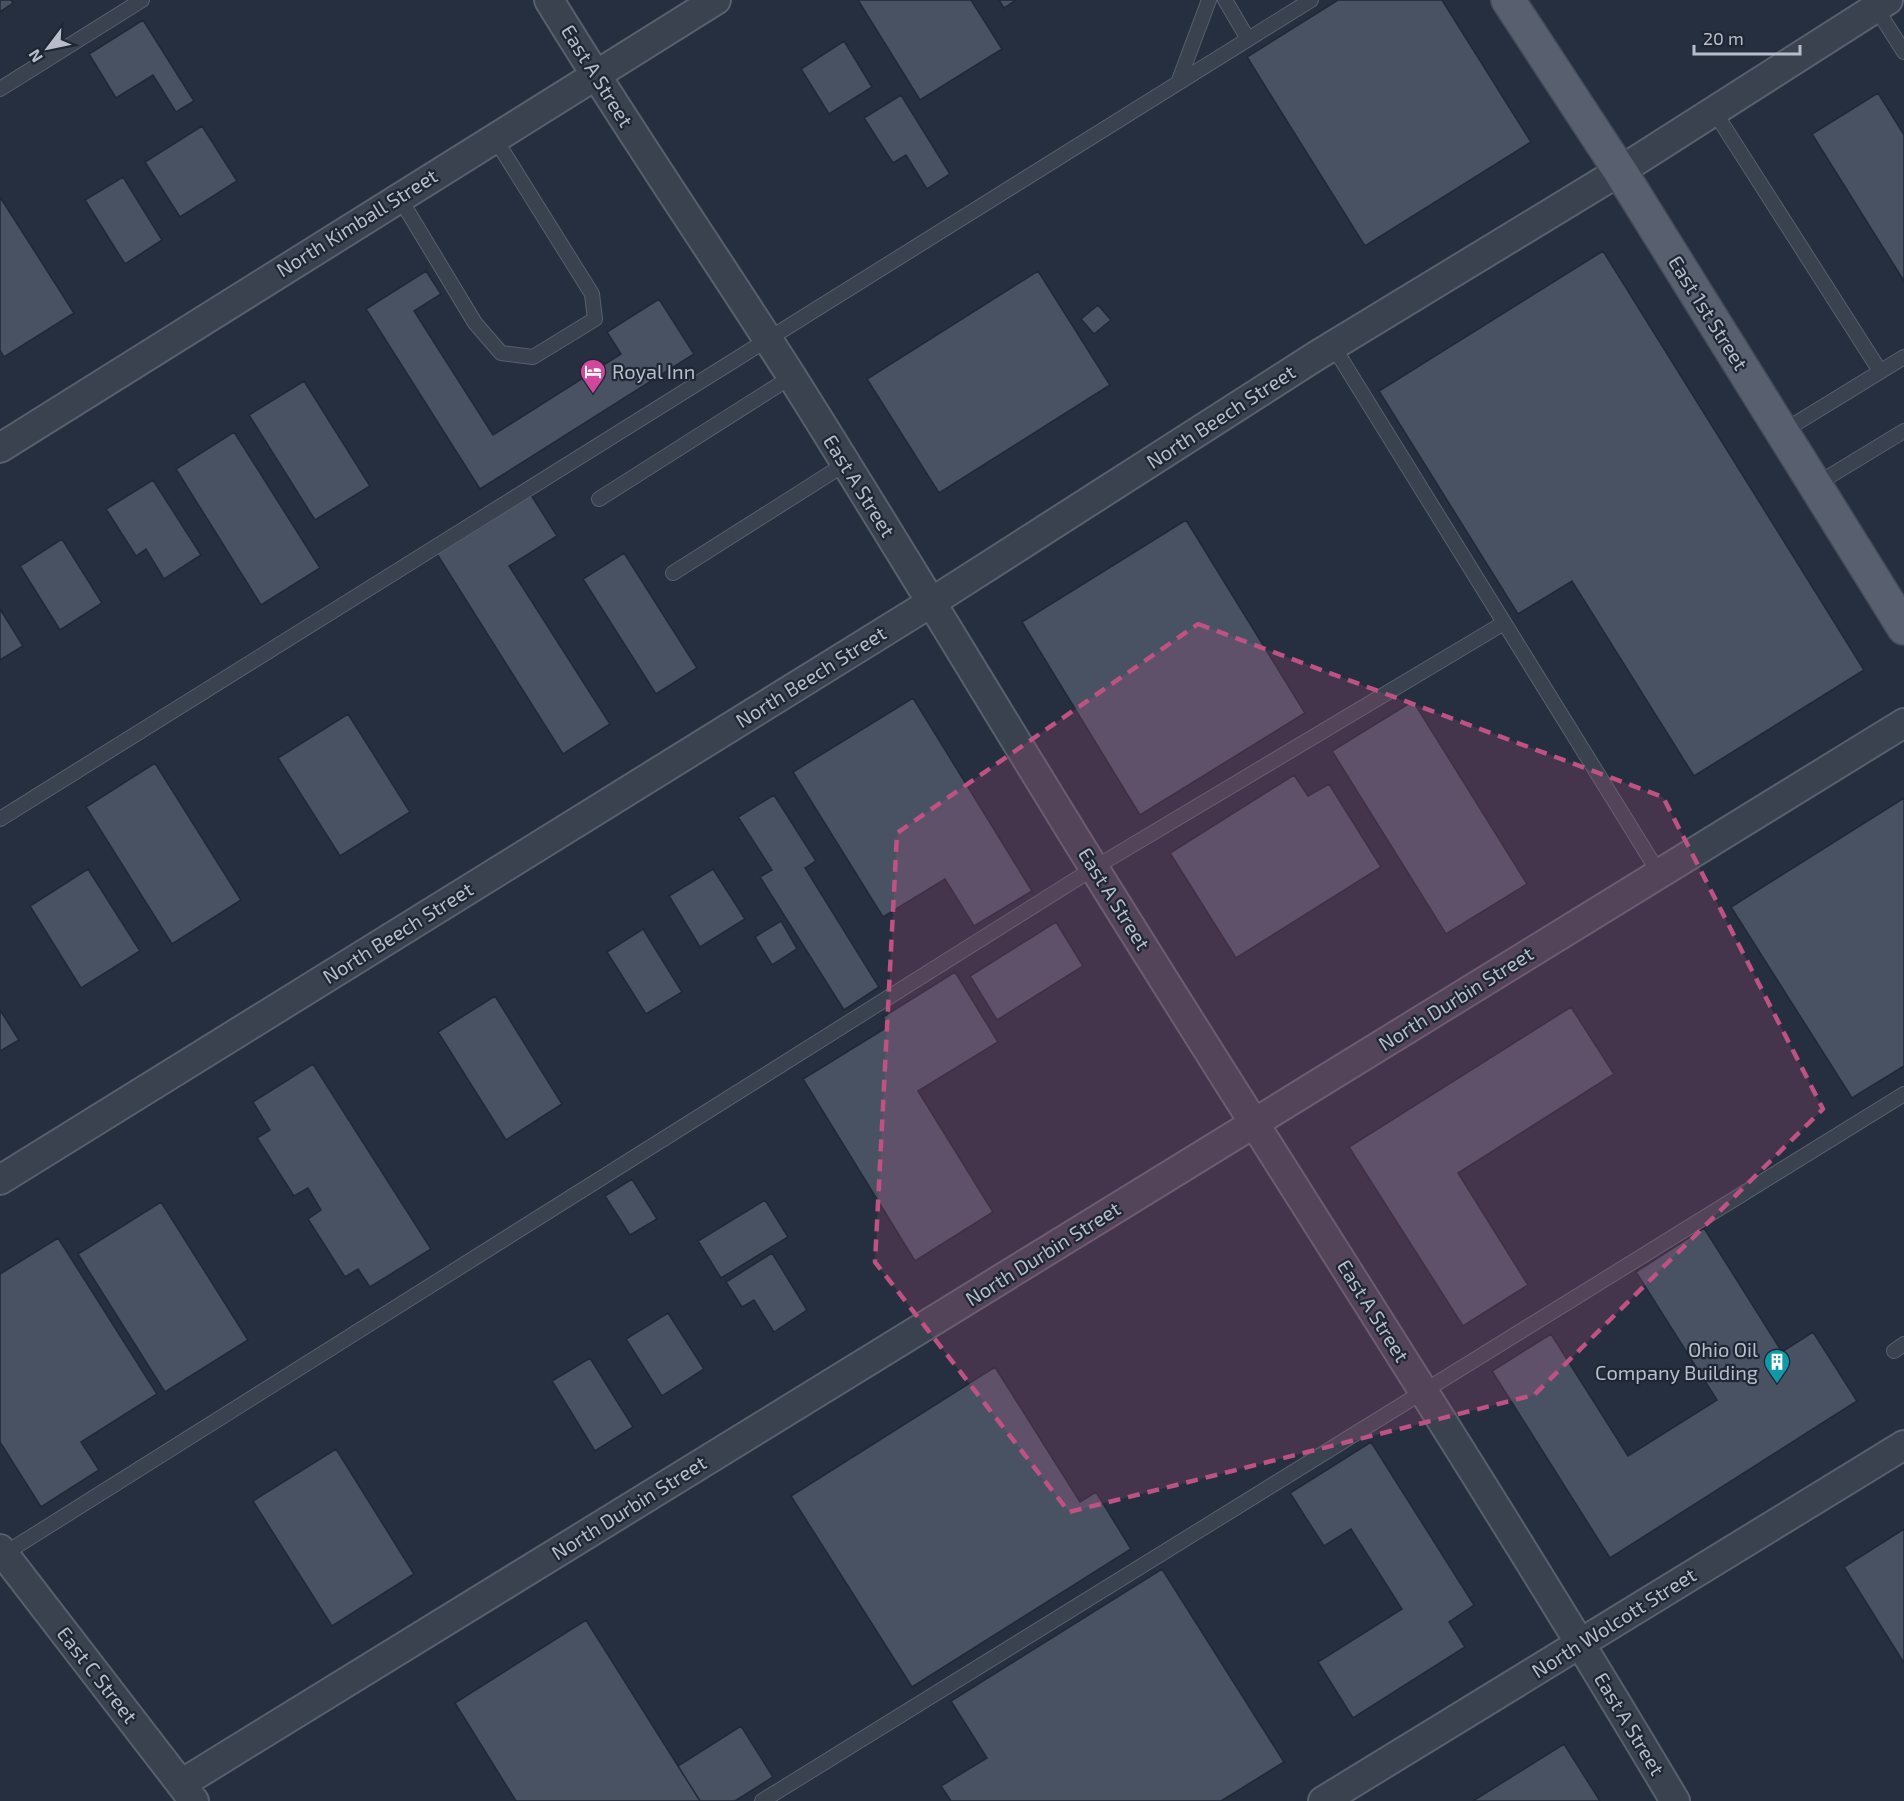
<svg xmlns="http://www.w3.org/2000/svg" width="1904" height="1801" font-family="'Exo 2',sans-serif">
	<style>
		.building { fill: #485263; stroke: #212836; stroke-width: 1.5 }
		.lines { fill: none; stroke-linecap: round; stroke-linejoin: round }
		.service-casing { stroke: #585f6d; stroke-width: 16 }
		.minor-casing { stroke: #585f6d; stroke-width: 32 }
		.primary-casing { stroke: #444a58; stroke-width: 36 }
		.service { stroke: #3a424f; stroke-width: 14 }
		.minor { stroke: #3a424f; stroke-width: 28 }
		.primary { stroke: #58606f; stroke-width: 33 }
		.marked { fill: #be5282; fill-opacity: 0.2; stroke: #be5282; stroke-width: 4.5; stroke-dasharray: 12 8; stroke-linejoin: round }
		.labels { text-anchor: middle; stroke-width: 4.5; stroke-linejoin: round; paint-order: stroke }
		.street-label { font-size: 20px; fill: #b7bdca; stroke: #1f2634 }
		.poi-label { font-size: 20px; fill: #b7bdca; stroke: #1f2634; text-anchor: start }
	</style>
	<rect width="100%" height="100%" fill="#262f3f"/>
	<path class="building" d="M0,0H11L13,3L0,12Z
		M858,0H971L1002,49L920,100Z
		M999,0H1016L1004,8Z
		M1338,0H1442L1531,142L1365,246L1247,57Z
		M143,20L194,101L176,112L153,75L116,98L89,54Z
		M844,41L872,87L829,114L801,69Z
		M1878,93L1904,135V281L1812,134Z
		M901,95L950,174L927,189L906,155L893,163L864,118Z
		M202,126L237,181L180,217L145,162Z
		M123,177L162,240L125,264L85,200Z
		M0,197L74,313L4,357L0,350Z
		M1603,251L1864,670L1694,776L1572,581L1518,614L1379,391Z
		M426,271L441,294L414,311L493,435L621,354L607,332L659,299L694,354L480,489L366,309Z
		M1038,271L1110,385L939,493L867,379Z
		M1098,305L1111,320L1094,334L1081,319Z
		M304,381L370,486L315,520L249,415Z
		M234,432L320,568L261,605L176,469Z
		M153,480L201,555L164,579L146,549L136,556L106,509Z
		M531,495L557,536L509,566L610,724L563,754L437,554Z
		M1186,520L1305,713L1140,815L1022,622Z
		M62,539L102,603L60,630L20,566Z
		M624,553L697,668L656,694L583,579Z
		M0,609L23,646L0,660Z
		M913,698L1032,891L974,926L945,879L883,917L793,772Z
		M1413,701L1527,884L1446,934L1332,751Z
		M348,714L410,812L340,856L278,758Z
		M155,763L241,900L172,944L86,807Z
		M1294,775L1308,796L1329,784L1381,867L1236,958L1170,853Z
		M774,795L816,861L805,868L879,987L844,1010L760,877L772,870L738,817Z
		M1904,798V1066L1852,1098L1731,907Z
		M88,869L140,951L81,988L30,906Z
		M713,869L745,919L700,947L669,896Z
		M781,921L797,949L772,965L755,937Z
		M1056,922L1083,966L997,1020L970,976Z
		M643,929L682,992L646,1014L607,952Z
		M955,972L998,1042L918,1091L993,1212L915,1261L803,1079L889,1026L883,1017Z
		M495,996L562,1104L506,1140L438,1032Z
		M1571,1007L1614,1074L1458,1173L1528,1285L1463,1326L1349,1147Z
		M0,1010L19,1040L0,1051Z
		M313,1064L431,1249L370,1287L358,1269L345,1277L308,1219L321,1210L308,1188L294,1196L257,1138L270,1130L253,1102Z
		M632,1179L657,1219L630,1235L605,1196Z
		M765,1200L788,1237L721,1278L698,1241Z
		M161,1202L248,1340L165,1392L78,1254Z
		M1704,1228L1782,1352L1813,1332L1857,1401L1610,1558L1492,1371L1551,1334L1628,1456L1717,1400L1636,1272Z
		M58,1238L157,1394L81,1442L99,1470L41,1507L0,1442V1274Z
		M772,1253L807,1310L774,1332L754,1300L742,1307L726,1282Z
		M668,1313L704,1369L662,1396L626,1339Z
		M590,1358L633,1427L595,1451L552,1381Z
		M995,1367L1080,1502L1096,1492L1131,1549L912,1687L791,1496Z
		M1371,1442L1474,1605L1449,1622L1465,1647L1353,1718L1318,1662L1402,1609L1351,1529L1324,1546L1290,1493Z
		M336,1449L414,1574L332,1626L253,1501Z
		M1904,1529V1663L1844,1567Z
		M1162,1569L1284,1762L1221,1801H951L941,1786L987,1758L951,1701Z
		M586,1620L678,1766L700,1801H516L455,1703Z
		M741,1726L773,1777L735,1801H700L678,1766Z
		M1564,1744L1600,1801H1473Z"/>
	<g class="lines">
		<defs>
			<path id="service" d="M1225,0L1248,39
				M1876,8L1904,52
				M1178,83L1209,0
				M0,89L142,0
				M1714,111L1880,371
				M399,197L475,323L501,353L533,357L595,319L592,294L494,137
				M1333,346L1659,873
				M1782,432L1904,357
				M1815,485L1904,431
				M599,499L791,377
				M673,573L845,464
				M0,819L1311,0
				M1894,1351L1904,1344
				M4,1554L1094,868L1504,623
				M762,1801L1904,1094"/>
			<path id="minor" d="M549,0C627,128 712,251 792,377C894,539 993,705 1094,868C1287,1179 1488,1486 1675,1801
				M0,448L716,0
				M0,1180L932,602L1316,356L1620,171L1888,0
				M0,1549L194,1801
				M181,1784L1904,723
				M1323,1801L1904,1445"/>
			<path id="primary" d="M1508,0L1620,171L1904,628"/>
		</defs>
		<use href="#service" class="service-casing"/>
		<use href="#minor" class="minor-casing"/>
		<use href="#primary" class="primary-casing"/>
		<use href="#service" class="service"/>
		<use href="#minor" class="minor"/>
		<use href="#primary" class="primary"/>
	</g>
	<path class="marked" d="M1198,624L1663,797L1823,1109L1534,1395L1069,1512L875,1262L897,833Z"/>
	<defs>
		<symbol id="hotel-pin" viewBox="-11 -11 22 30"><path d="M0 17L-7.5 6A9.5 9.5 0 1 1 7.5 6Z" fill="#d1479c" stroke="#1f2634"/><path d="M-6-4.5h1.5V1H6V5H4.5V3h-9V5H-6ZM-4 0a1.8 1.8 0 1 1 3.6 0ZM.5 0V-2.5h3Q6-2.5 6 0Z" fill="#fff"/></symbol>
		<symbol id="building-pin" viewBox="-11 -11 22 30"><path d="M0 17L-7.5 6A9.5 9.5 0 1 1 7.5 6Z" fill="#0f9aa8" stroke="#1f2634"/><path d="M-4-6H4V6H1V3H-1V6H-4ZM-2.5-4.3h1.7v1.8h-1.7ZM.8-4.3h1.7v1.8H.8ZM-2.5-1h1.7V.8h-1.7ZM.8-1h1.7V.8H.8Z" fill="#fff"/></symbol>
	</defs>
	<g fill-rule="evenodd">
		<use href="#hotel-pin" x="578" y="357" width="30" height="40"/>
		<use href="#building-pin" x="1762" y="1347" width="30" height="40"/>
	</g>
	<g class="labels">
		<g class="street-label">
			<text transform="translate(597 76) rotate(58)" y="7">East A Street</text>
			<text transform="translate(357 223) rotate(-32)" y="7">North Kimball Street</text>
			<text transform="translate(1708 313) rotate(58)" y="7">East 1st Street</text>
			<text transform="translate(1221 417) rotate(-33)" y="7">North Beech Street</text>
			<text transform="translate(859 486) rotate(58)" y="7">East A Street</text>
			<text transform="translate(811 677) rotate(-32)" y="7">North Beech Street</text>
			<text transform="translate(1114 899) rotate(58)" y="7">East A Street</text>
			<text transform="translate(398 933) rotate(-32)" y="7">North Beech Street</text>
			<text transform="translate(1456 999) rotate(-32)" y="7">North Durbin Street</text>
			<text transform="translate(1043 1254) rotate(-32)" y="7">North Durbin Street</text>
			<text transform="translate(1373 1311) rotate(58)" y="7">East A Street</text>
			<text transform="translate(629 1508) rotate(-32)" y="7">North Durbin Street</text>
			<text transform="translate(1614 1623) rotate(-32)" y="7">North Wolcott Street</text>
			<text transform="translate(97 1675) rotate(52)" y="7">East C Street</text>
			<text transform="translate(1629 1724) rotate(59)" y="7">East A Street</text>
		</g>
		<g class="poi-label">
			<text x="612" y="379">Royal Inn</text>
			<text x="1758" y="1357" text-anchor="end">Ohio Oil<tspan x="1758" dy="23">Company Building</tspan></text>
		</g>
	</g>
	<g transform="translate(48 48) rotate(238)" stroke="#1f2634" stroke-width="4.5" paint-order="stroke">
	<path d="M0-4.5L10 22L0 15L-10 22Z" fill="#b7bdca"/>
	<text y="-9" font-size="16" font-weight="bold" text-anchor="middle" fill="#b7bdca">N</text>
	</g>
	<path d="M1694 45v9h106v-9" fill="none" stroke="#b7bdca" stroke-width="3"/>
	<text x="1703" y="45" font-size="18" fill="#b7bdca" stroke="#1f2634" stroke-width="4.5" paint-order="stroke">20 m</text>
</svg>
